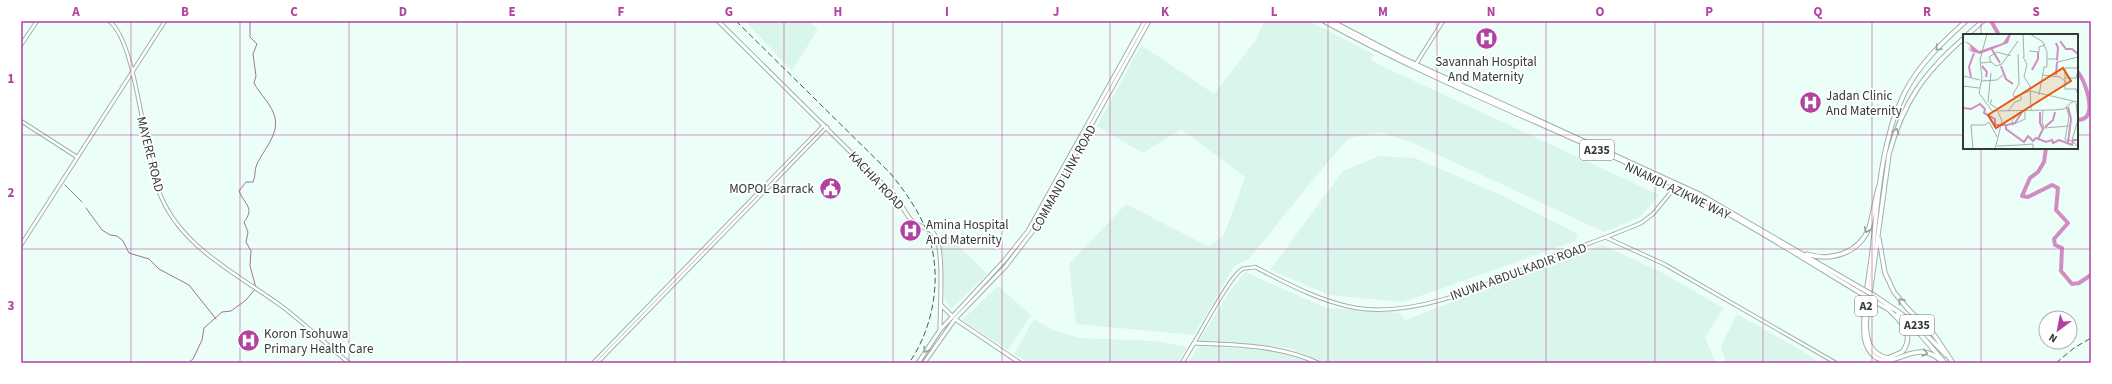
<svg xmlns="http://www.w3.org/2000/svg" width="2112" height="384" font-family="'Source Sans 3',sans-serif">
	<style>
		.built { fill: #daf5ec }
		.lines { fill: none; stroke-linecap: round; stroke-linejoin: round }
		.stream { stroke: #a17498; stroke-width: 1 }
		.river { stroke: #d18dc2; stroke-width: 4 }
		.tertiary-casing { stroke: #a0b1ac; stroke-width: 4.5 }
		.secondary-casing { stroke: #a0b1ac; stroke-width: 5 }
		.primary-casing { stroke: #a0b1ac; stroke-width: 5 }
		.trunk-casing { stroke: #a0b1ac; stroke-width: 5.5 }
		.tertiary { stroke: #fff; stroke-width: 2.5 }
		.secondary { stroke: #fff; stroke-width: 3 }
		.primary { stroke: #fff; stroke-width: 3 }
		.trunk { stroke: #fff; stroke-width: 3.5 }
		.rail { stroke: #4e5653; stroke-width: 1; stroke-dasharray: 6 3; stroke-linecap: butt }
		.trunk-bridge-casing { stroke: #a0b1ac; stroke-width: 5.5; stroke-linecap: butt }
		.trunk-bridge { stroke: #fff; stroke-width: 3.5 }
		.oneway { stroke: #989c9a }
		.grid { fill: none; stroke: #b2429f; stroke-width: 1; stroke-opacity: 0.55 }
		.labels { text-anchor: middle; stroke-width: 3.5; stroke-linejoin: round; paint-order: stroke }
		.shield { fill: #fff; stroke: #707472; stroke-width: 1 }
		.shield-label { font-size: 12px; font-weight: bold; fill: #323936 }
		.poi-label { font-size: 13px; fill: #323936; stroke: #fff; text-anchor: start }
		.street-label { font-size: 13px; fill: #323936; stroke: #fff }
		.inset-river { fill: none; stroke: #d18dc2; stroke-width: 2 }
		.inset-road { fill: none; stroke: #a2afaa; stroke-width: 1 }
		.view { fill: #e8590c; fill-opacity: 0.15; stroke: #e8590c; stroke-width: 2 }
		.inset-edge { fill: none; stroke: #323936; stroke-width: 2 }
		.neatline { fill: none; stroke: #b2429f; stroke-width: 1.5 }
		.grid-label { font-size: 13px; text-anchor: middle; font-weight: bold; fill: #b2429f }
	</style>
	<rect width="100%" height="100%" fill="#ecfef8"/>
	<path class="built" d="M745,21H809L818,29L792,71Z
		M1264,21H1309L1375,55L1370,58L1378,64L1659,195L1640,217L1604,232L1411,142L1380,132L1349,138L1321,170L1249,259L1234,266L1194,335L1076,324L1069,264L1126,204L1209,247L1224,235L1245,177L1181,129L1143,153L1097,126L1141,45L1214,94L1256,40Z
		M1380,156L1415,158L1499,194L1578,234L1575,241L1403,302L1329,295L1270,270L1343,171Z
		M943,230L987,274L951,309L944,298L941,236Z
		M1602,245L1663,273L1723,308L1705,338L1716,363H1322L1290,348L1199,341L1232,288L1245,272L1326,308L1399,313L1405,320Z
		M998,286L1031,315L1008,350L962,320Z
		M1737,314L1799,349L1821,363H1726L1721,346Z
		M1034,319L1053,330L1079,338L1154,341L1187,347L1177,363H1029L1014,354Z
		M1199,346L1275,351L1293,354L1312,363H1188Z"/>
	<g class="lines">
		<path class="stream" d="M65,185L82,202
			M86,208L102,230L110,235L117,236L123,241L129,253L149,259L159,269L189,285L216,319
			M188,363L193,359L202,340L204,328L222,312L231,311L246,300L256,288L250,266L251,251L246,242L248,232L244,222C255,208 245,205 239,191L246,182H253C256,176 254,170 257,164C263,151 279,134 275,118C272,104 260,95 254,83L256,76L253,54L257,44L250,37V21"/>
		<path class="river" d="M1991,21L1999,35
			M2077,71C2084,79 2095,107 2086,117C2084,119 2080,120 2077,120
			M2046,148L2044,162L2038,172L2030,178L2022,196L2028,197L2052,185L2058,188L2056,210L2068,223L2054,239L2055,245L2062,248L2061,271L2072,284L2079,283L2091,275"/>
		<defs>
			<path id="tertiary" d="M109,21C138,42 143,159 162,199C185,250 241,276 284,308C306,325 327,345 349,363
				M21,45L37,21
				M1416,64L1443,21
				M21,121L77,157
				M1607,238L1664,264L1836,363
				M21,245L165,21
				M1194,343C1203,328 1229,278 1241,270C1245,267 1250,269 1255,267C1288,284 1319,301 1356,308C1420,318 1492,282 1550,258C1581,246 1611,236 1641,223L1653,214L1676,186
				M593,363L824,125
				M597,363L827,127"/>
			<path id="secondary" d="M955,319L1020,363
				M1182,363L1194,343C1236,345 1280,345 1318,363"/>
			<path id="primary" d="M718,21L895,196C902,204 906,216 913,222C921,228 931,227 936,237C944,252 940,310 940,330
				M941,305L952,316
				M918,363L940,330L1004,261L1028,231L1145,21
				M924,363L955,319L1006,266L1032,232L1149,21"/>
			<path id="trunk" d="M1324,21C1438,84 1559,129 1676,186C1740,218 1801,257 1862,294
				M1331,21L1402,58L1699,194L1864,290
				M1967,35L1983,21
				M1879,239L1885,273L1894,292L1907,308L1935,336L1953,363
				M1807,254C1831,262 1859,253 1869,228C1873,214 1875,199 1879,186
				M1875,296L1916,324L1946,355
				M1874,301L1888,309
				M1888,309C1901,321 1916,335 1902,352L1888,358C1869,354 1867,340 1866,323L1889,154C1903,102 1924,73 1964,38
				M1897,315L1920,334L1945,363
				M1943,363C1915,333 1891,377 1871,353C1866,347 1864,338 1864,331C1863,305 1869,278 1872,252C1877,212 1879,170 1890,132C1893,118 1899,105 1905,92C1920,63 1943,42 1966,21"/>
		</defs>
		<use href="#tertiary" class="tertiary-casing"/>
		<use href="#secondary" class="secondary-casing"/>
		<use href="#primary" class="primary-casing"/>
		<use href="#trunk" class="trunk-casing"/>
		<use href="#tertiary" class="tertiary"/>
		<use href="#secondary" class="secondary"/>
		<use href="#primary" class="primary"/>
		<use href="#trunk" class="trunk"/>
		<path class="rail" d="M736,21L890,173C904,190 916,207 925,227C944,270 935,326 909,363
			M2056,363L2074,348L2091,338"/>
		<defs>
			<path id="trunk-bridge" d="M1864,290L1875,296
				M1862,294L1874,301"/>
		</defs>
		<use href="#trunk-bridge" class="trunk-bridge-casing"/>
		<use href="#trunk-bridge" class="trunk-bridge"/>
	</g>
	<defs><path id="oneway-chevron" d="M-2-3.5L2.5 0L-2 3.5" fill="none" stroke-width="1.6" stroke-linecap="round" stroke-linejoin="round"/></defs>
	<g class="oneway">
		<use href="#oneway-chevron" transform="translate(1938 48) rotate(134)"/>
		<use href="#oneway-chevron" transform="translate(1896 131) rotate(-70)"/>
		<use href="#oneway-chevron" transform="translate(1867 230) rotate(113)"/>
		<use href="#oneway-chevron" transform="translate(1901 301) rotate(-129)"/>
		<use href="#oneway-chevron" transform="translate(926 350) rotate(122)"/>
		<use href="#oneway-chevron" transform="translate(1925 353) rotate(14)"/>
	</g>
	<path class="grid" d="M131,21V363M240,21V363M349,21V363M457,21V363M566,21V363M675,21V363M784,21V363M893,21V363M1002,21V363M1110,21V363M1219,21V363M1328,21V363M1437,21V363M1546,21V363M1655,21V363M1763,21V363M1872,21V363M1981,21V35M21,135H1964M2077,135H2091M1981,148V363M21,249H2091"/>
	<defs>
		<symbol id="hospital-disc" viewBox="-11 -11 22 22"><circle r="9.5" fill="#b2429f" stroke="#fff"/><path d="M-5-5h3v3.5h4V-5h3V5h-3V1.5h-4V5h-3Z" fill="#fff"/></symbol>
		<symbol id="civic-disc" viewBox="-11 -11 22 22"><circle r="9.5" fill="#b2429f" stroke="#fff"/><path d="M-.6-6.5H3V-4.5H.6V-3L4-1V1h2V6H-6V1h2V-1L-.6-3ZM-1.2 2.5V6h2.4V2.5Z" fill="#fff"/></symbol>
	</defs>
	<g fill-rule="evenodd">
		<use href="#hospital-disc" x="1474" y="26" width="25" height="25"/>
		<use href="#hospital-disc" x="1798" y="90" width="25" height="25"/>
		<use href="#civic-disc" x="818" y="176" width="25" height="25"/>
		<use href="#hospital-disc" x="898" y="218" width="25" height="25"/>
		<use href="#hospital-disc" x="236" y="328" width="25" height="25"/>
	</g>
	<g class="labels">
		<g class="shield">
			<rect x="1580" y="140" width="34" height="20" rx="3"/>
			<rect x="1855" y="296" width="22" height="20" rx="3"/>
			<rect x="1900" y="315" width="34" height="20" rx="3"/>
		</g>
		<g class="shield-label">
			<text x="1597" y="154">A235</text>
			<text x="1866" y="310">A2</text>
			<text x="1917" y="329">A235</text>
		</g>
		<g class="poi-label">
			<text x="1486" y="66" text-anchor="middle">Savannah Hospital<tspan x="1486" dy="15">And Maternity</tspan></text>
			<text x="1826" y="100">Jadan Clinic<tspan x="1826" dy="15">And Maternity</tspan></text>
			<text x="814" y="193" text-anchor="end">MOPOL Barrack</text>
			<text x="926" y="229">Amina Hospital<tspan x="926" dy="15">And Maternity</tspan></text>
			<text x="264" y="338">Koron Tsohuwa<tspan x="264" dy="15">Primary Health Care</tspan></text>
		</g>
		<g class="street-label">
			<text transform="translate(151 154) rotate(76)" y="5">MAYERE ROAD</text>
			<text transform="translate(1063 178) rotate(-61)" y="5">COMMAND LINK ROAD</text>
			<text transform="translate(877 180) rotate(47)" y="5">KACHIA ROAD</text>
			<text transform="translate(1678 190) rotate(26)" y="5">NNAMDI AZIKWE WAY</text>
			<text transform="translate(1518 271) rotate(-20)" y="5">INUWA ABDULKADIR ROAD</text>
		</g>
	</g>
	<g transform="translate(1963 34)">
		<rect width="115" height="115" fill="#ecfef8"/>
		<path d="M46,0H48L45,9L17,20L7,17L4,12L8,17L7,11L0,7L6,9L16,17L40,9Z" fill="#d18dc2"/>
		<path class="inset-river" d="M97,7L103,15H109L115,20M93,9L95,14L94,26M28,14L37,29M19,32L24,38L23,43M38,32L43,45L50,50M69,36L75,25V18M93,41L94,28M8,43L6,33L11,19M0,74L8,75L17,70L22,75L21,79L32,85V91H43V95L61,108L65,102L70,107L73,104L83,108L89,106L90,109L96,106L109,111L110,106H115M44,91L52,89L59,78M82,93L90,86L92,78M75,105L80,95L77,89V78M105,109L108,85L105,73"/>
		<path class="inset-road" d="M24,0L17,26L19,44L16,59L29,77L90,76L101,75L109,68L115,67M60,0L61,23M67,0L80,8L84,18V33H81L76,61M66,17L76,18V13L82,11M55,20L56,50L50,60L51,63L67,57L110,67M60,23L64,30L61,43L67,52L68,76M84,25H93L95,28L115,23M28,28L33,32L39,30L55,7M18,29L28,28L26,23L34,18L48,22M115,34H102V55H113L115,61M80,41L97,43L104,49H106L107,44M0,42L17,46M102,44H113L115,37M18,47L34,46L41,40M0,52L16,54M29,65L27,70L35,75M25,68L28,39M113,69L115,86L109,106L115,113M103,73L106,82L102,106L110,107M45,77L52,68L58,66V62M80,77L79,87L81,94L106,92M57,78L49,87V91L62,85V77M57,111L70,110V115M34,112L57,111M10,115L8,91H22L26,88L34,103M32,115L39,87L35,78"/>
		<path class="view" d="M100,34L108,47L33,94L25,81Z"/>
		<rect width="115" height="115" class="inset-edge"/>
	</g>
	<rect width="2112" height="384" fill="none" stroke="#ffffff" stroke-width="44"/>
	<g transform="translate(2058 330) rotate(212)"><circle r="19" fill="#ffffff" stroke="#adb0af"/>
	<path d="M0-3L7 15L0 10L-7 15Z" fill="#b2429f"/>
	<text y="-6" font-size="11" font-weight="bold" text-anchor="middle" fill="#323936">N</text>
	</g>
	<rect x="22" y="22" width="2068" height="340" class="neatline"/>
	<g class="grid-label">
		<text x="76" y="16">A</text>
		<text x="185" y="16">B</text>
		<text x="294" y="16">C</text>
		<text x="403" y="16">D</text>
		<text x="512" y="16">E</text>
		<text x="621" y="16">F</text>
		<text x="729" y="16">G</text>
		<text x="838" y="16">H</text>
		<text x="947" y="16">I</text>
		<text x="1056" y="16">J</text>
		<text x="1165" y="16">K</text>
		<text x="1274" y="16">L</text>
		<text x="1383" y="16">M</text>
		<text x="1491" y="16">N</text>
		<text x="1600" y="16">O</text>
		<text x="1709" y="16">P</text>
		<text x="1818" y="16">Q</text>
		<text x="1927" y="16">R</text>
		<text x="2036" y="16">S</text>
		<text x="11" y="83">1</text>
		<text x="11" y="197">2</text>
		<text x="11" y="310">3</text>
	</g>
</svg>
